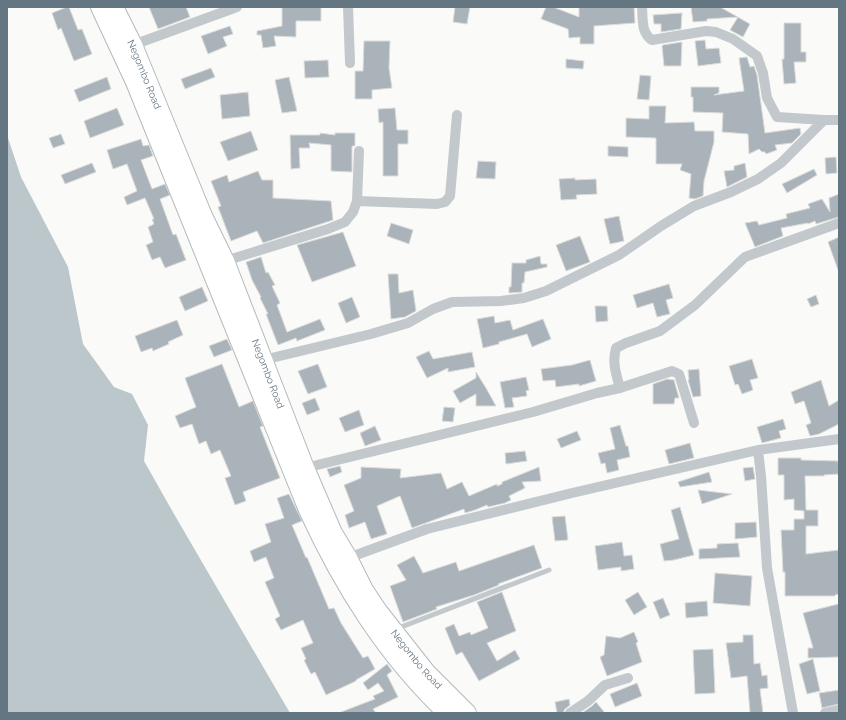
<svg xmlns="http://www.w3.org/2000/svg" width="846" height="720" font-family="Raleway,sans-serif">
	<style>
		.water { fill: #bbc7cb }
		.building { fill: #aab3b9; stroke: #dcdcda }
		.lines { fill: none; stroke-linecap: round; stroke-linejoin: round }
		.highway-casing { stroke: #b4b9bd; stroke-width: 20 }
		.lane { stroke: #c3c8cc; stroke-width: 5 }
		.street { stroke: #c3c8cc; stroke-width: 10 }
		.highway { stroke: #fff; stroke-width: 18 }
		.labels { text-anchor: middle; stroke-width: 4; stroke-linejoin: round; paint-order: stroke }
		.street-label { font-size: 10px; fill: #657683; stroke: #fff }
	</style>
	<rect width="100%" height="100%" fill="#fafaf8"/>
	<path class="water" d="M7,135L21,177L68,267L83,344L114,387L132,394L148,425L144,461L174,514L290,713H7Z"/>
	<path class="building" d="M67,7H69L78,30L82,29L92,54L74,61L61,28L58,30L52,13Z
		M149,7H186L190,17L158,29Z
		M282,7H321V21H296V37L274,36L276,46L263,48L261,35H257V31L282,26Z
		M455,7H470L467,24L453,22Z
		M546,7H553L579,17V7H634L635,23L594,26V44H580V37L569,38L568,29L541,19Z
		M691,7H720L750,24L743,37L730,30L738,17L707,19V21L693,22Z
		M682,13L681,29L661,32V24H654L653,15Z
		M784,23H801V52H806V62H794L796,83L784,84L782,59H784Z
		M230,26L233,34L223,37L227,46L208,54L201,36Z
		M705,40L706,49L719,48L721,63L698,66L695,41Z
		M364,41H390L389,68L392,88L372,90V99H355V71H363Z
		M682,42L681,66H664L662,46L663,45Z
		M747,57L750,67L754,66L757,75L765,133L800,128L801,134L792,143L775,145L777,150L766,154L765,152H762L759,149L749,154L748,134L722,132L723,113L693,112V97H691V87H719V93L714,95L744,91L739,58Z
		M566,59L584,61L583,69L566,68Z
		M328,60L329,77L305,78L304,61Z
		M211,68L215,77L185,89L181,79Z
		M640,75L651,76L649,100L637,99Z
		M107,77L111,89L79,102L74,90Z
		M289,77L297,111L282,113L275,80Z
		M248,92L250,116L222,119L220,95Z
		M649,106H666L665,123L694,122L695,131H714V142L704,181L703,196L695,199L689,198L691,174L680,170L682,164H656V138L626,137V118L649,119Z
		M117,108L124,125L90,138L84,121Z
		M395,108L397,130H408V144H398V176H383V122L379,123L378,109Z
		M251,131L258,150L228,161L220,142Z
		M320,133L335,135V133H355V146H352V172L331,171V145L309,143L310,148H299L300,168L291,169L290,135H320Z
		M61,134L65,144L53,148L49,138Z
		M141,139L143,146L149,145L153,156L141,160L152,189L165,184L170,195L160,199L173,235L176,234L186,260L165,268L160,257L152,260L146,245L153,242L148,227L154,224L152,219H154L145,198L127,205L124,197L137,191L127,164L113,169L107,150Z
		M608,146L628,147V157L608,156Z
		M836,157L837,173L826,174L825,158Z
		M478,161L496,162L495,179L476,178Z
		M92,163L96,172L65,184L61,175Z
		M745,163L747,177L727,187L724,171L734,170V166Z
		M814,169L817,175L787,193L782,184Z
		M258,171L262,180H273V198L331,201L333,220L263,243L257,231L231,241L218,207L221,206L211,181L227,175L229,182Z
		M575,178V180L596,179L597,194L576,195L577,199L561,200L559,179Z
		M839,194V217L816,224L815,221L808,224V223L781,228L783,236L755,247L745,223L757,221L759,225L787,218L786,214L810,208L808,204L822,199L830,212L829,198Z
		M619,216L624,241L610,244L604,219Z
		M391,223L413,230L409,244L387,236Z
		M343,232L356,266L312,282L297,245Z
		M580,236L590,262L566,271L556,245Z
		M839,237V270H838L828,242Z
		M540,256L541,264H547V267L525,272L524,283H522V292L509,293V287H511L512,263H526V260Z
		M261,257L266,273L268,272L275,285L272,286L280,303L277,305L287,332L320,319L325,330L297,341L296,338L278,345L266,314H268L260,298L261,297L252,280L246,262Z
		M388,274H398L399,293L413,290L416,311L405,317L391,319Z
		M669,284L673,298L666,300L670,314L657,317L653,303L637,308L633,295Z
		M202,287L208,301L185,311L179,297Z
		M816,295L819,304L811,307L807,299Z
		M352,297L360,317L346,323L338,303Z
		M595,306H607L608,321L596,322Z
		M494,316L495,323L510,320L513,330L543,319L551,339L532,347L527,334L499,342V344L483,348L477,319Z
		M177,320L183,335L168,342L169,344L153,351L152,348L141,352L135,336Z
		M227,339L232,350L214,357L209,346Z
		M429,351L433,359L472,352L475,367L448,372V368L427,378L416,357Z
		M752,359L758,378L750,380L753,390L742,394L738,384L735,385L729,366Z
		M590,360L596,381L579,386V384L556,387L555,380L543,381L541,369L572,365Z
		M222,364L239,407L253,401L263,426L260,427L280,478L243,492L246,501L235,505L225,478L231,476L220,450L211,454L206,441L199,444L192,424L180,428L175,416L196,407L185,378Z
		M318,364L327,387L308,394L298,371Z
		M699,369L701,396L693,397L688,380H689L688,370Z
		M476,372L486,388L496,406H476V394L460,403L453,391L476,378Z
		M526,377L529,390L526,391L527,396L512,398L514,407L505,408L500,382Z
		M667,379L674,380L679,398H675L674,404H653V384Z
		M821,380L829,406L839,400V424L819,434L810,436L806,425L811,423L804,401L795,404L791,392Z
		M315,398L320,410L307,415L302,403Z
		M444,407L455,408L453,422L442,421Z
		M359,410L364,425L345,432L339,418Z
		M783,419L786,429L779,431L781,438L762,443L757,427Z
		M620,425L626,446H628L630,457L617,460L619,470L607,473L605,463L601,464L598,453L615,449L610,428Z
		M375,426L381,440L365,446L360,433Z
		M577,431L581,440L561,448L557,439Z
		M690,443L694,458L669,464L665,450Z
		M525,451L527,461L506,464L505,453Z
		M778,458H801V460L838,461L839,474L824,475V476H805L806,510H818V526H806V554L839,550V594L835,595V596H785V572H783L781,530H794V519H804V511L794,510V499L784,500V475H778Z
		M340,466L342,472L330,477L327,469Z
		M361,467L401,469L400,478L441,473L447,489L462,482L469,496L497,484V486L502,484V482L539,467L541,481L522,482L525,488L509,496L511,500L505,503L488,507L487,505L475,510L465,513L464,509L412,528L400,496L377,506L387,534L371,539L365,522L349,528L345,515L354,511L344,485L361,478Z
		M753,467L755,479L745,481L743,468Z
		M709,472L712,482L680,487L678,482Z
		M698,490L732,494L702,504Z
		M289,494L302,521L292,525L306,558L307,557L329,609L334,608L341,623L363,658L368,656L375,669L356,680V681L326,695L315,672L311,674L304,660L306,659L301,648L313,643L303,620L281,630L275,619L280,616L265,582L274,578L266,557L254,562L250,551L271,542L265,524L284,518L277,498Z
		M680,507L694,555L674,560L664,561L660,544L679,539L671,510Z
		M565,516L568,540L555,541L552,517Z
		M756,522L757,537L735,539V523Z
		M622,542L624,556L632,555L634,569L621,571V567L598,570L595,546Z
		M738,543L740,557L699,559V549L717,548V544Z
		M534,545L542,568L498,584L499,585L474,595L436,607L437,609L403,622L390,586L406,580L397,565L414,556L423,573L456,562L459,571Z
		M715,573L752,576L750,606L713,603Z
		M502,592L516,631L487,643L497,661L515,650L520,659L479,681L462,652L456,655L445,628L454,624L459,636L470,632L471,635L488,628L477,602Z
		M638,592L647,607L634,615L625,600Z
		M663,598L670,615L660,619L653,602Z
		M707,601L708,616L686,618L685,603Z
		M838,604L839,609V657L808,658V648H813L803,613Z
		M634,632L638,642L636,643L642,662L607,676L600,657L604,655L606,636L620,638Z
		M743,635H753L754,664L760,663L762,676L767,675L768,688L760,689L763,713H750L747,676L731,678L726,643L743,642Z
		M713,649L715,693L695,694L693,650Z
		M813,659L820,691L807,694L799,664Z
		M387,664L392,671L387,675L398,697L373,709L376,713H341V712L375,699L373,696L384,691L378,683L368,690L363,683Z
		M637,683L642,696L615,707L610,694Z
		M839,690V704L822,708L819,693Z
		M569,699L570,705L564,710V713H557L555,702Z
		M596,702L605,713H582L592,706Z"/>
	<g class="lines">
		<defs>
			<g id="highway">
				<path d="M100,7L135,82L308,510C343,586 386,655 447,713"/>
				<path id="s1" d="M114,7L133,45L203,216L225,261L305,468L333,533L348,558L364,590L378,611L426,672L467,713"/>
			</g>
		</defs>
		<use href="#highway" class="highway-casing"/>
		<path class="lane" d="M396,629L549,570"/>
		<path class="street" d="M348,7L350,63
			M642,7C643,19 641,33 652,40L706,31L716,32L733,39L757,56L763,73L767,98L777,117L824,120H839
			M133,45L237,7
			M357,201L359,151
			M225,261L328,229L345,222L353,212L357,201L437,204L445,202L450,196L457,115
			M259,361L371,334L408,323L433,309L452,302L501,301L524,298L546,291L619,255L661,226L694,206L731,192L758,179L781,163L824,120
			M620,388L672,371L679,374L694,423
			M758,450L761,476L767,568L793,713
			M301,469L533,412L597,393L620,388C616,374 612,362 616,348L626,343L660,331L695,305L745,257L839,223
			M348,558L427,529L572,493L758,450L839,439
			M570,713L588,701L605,685L628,678
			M825,713L839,710"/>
		<use href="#highway" class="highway"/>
	</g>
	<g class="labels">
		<g class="street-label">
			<text dy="4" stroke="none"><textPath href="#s1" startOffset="74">Negombo Road</textPath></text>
			<text dy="4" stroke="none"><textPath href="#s1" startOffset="398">Negombo Road</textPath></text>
			<text dy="4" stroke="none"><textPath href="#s1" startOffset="722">Negombo Road</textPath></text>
		</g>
	</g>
	<rect width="846" height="720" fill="none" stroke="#657683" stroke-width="16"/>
</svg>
